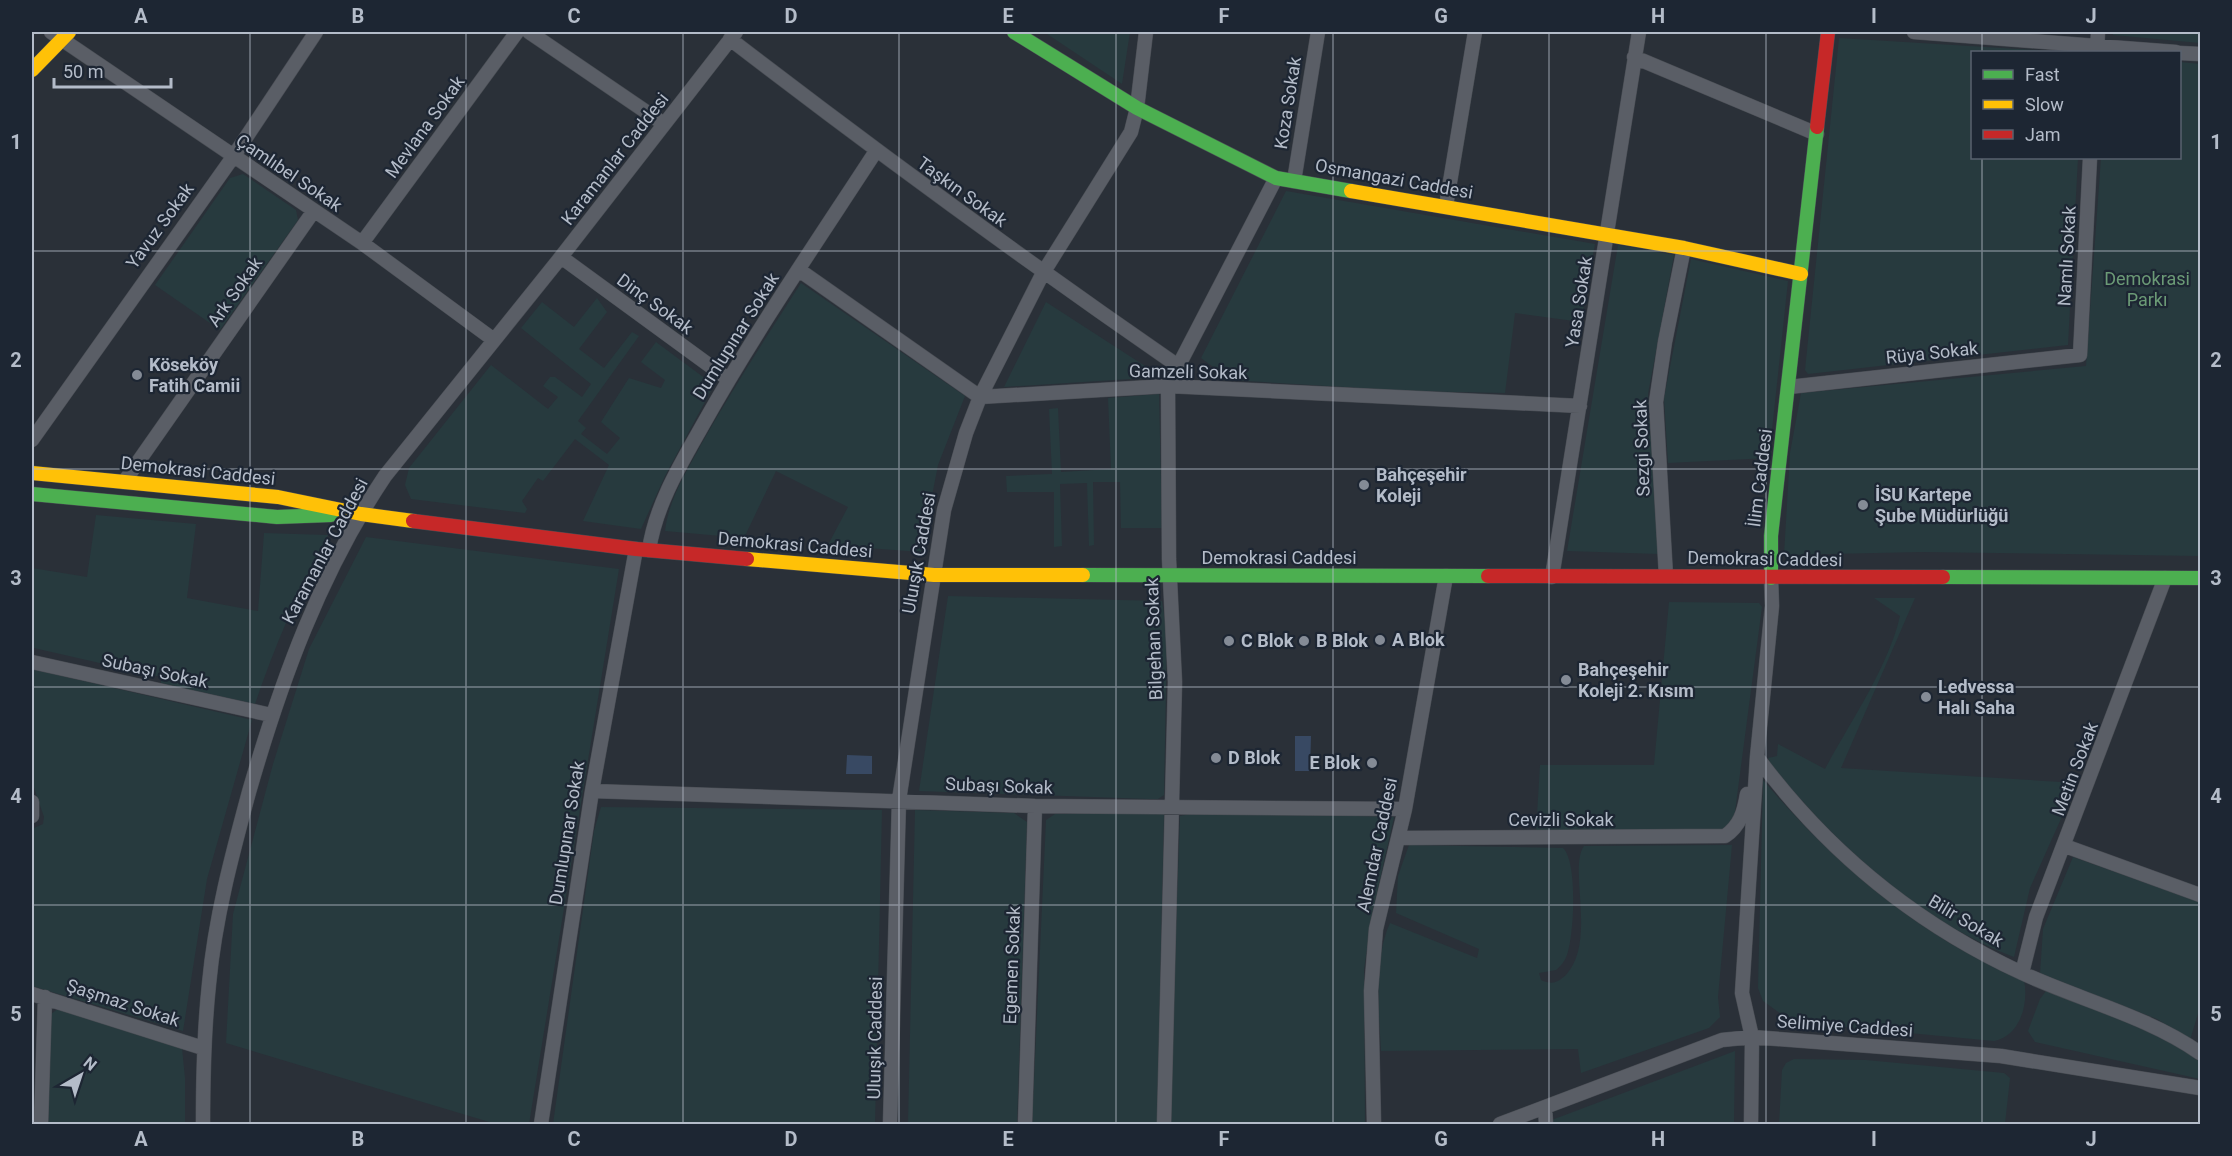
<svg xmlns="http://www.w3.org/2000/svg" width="2232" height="1156" font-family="Roboto,sans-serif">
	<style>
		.green { fill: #273a3e }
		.water { fill: #384963 }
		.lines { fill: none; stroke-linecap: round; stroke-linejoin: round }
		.street-casing { stroke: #484c53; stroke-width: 15 }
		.fast-casing { stroke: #484c53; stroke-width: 15 }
		.slow-casing { stroke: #484c53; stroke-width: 15 }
		.jam-casing { stroke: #484c53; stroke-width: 15 }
		.street { stroke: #5a5e66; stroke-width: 14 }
		.fast { stroke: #4caf50; stroke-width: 14 }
		.slow { stroke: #ffc107; stroke-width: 14 }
		.jam { stroke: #c62828; stroke-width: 14 }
		.grid { fill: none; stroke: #b4bcc9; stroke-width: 1.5; stroke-opacity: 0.55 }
		.poi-dot { fill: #848b96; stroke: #1d2633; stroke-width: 2 }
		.labels { text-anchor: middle; stroke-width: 4.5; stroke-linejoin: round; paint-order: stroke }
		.street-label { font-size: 18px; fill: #b4bcc9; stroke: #1d2633 }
		.park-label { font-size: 18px; fill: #6b9a76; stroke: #1d2633 }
		.poi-label { font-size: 18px; font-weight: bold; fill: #b4bcc9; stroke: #1d2633; text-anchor: start }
		.neatline { fill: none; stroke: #b4bcc9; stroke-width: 2 }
		.grid-label { font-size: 20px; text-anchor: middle; font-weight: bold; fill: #b4bcc9 }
	</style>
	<rect width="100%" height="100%" fill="#2a3038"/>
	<path class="green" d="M1044,32H1130L1122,84Z
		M2113,32H2200V43L2113,35Z
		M1839,38L2066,52H1972V158H2078L2068,345L1808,374L1805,370Z
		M2180,62L2200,64V556L1921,552L1784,555L1790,453L1801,393L2086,366L2101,158H2180Z
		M243,174L296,210L298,220L220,330L155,285L230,178Z
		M1286,191L1595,244L1581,322L1515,313L1505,393L1410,391L1231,380L1201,358Z
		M1618,245L1674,255L1648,394L1659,554L1567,551Z
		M1691,259L1788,281L1769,458L1668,463L1664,398Z
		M801,283L965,396L938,465L921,552L828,545L848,507L776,471L744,538L665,531C669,498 687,471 702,443C733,388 767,336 801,283Z
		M597,298L607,312L579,349L604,368L632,332L639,336L578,421L586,428L581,434L607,454L620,438L601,422L629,378L661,388L665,380L641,362L656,342L714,385L665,476L641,529L583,521L609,465L575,439L543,481L538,478L522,501L527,509L525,513L411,499L405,485L409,468L491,365L548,409L558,397L543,386L550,377H555L582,397L591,384L521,328L542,302L574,327Z
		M1046,302L1162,377L1004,387Z
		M1159,394L1162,528H1121L1120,482H1093L1094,545L1089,546L1087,483L1060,484L1062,546L1054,547V492H1007L1006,476L1052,474L1049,409L1058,408L1061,472L1111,469L1108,398Z
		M96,515L196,524L187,598L258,611L264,533L328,535C299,590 275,645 255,704L161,683V677L34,648L32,652V568L87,577Z
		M366,537L619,569L529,1124H496L226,1043L233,914L273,764L309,649Z
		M948,596L1162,601L1167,632L1164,795L1158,799H1149L919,791Z
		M1874,598H1915L1841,768L2077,783L2030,888L2014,957C1933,926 1863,868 1805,804C1791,789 1776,776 1768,758L1777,756L1778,744L1825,769C1850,722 1888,668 1900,616Z
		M1669,602L1759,603L1762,607L1734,819L1724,830L1536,832L1540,765H1654Z
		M32,669L252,720L207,879L183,1031L32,986V829L43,824L44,817L32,782Z
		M1763,780C1812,838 1870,892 1934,933C1962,952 1994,966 2024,980C2029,1004 2020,1036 1994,1041L1792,1022L1763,1001L1758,988Z
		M601,807L882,810L875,1124H553L594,831Z
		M915,810L1014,813L1027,822L1017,1124H908Z
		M1200,812L1394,817L1372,915L1364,969L1365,1124H1169L1180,816Z
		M1164,813L1157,1124H1032L1046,820L1055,814Z
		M1409,845L1563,848C1578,862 1574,935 1567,955C1565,961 1561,966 1556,970L1539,973L1541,980C1552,985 1557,983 1566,975C1597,941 1568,868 1584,846L1732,845L1718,997L1720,1017L1709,1028L1581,1073L1578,1049L1381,1051C1379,1010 1373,961 1390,923L1477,958L1479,949L1396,913L1398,876Z
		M2073,857L2200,902V1007L2190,1040L2157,1019L2040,974L2043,929Z
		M2046,991C2096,1010 2158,1030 2200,1062V1079L2035,1042L2028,1031L2040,999Z
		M58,1009L182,1048L185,1078V1124H47L51,1014Z
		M1735,1051L1734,1124H1541Z
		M1794,1059L1866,1060L2004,1073L2010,1078L2005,1124H1779L1782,1070L1786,1063Z"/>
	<path class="water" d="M1295,736H1311L1310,771H1295Z
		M847,755L872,756V774H846Z"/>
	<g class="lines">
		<defs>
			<path id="street" d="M51,32L362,243L494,340
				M529,32L664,124
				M1914,32L2176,52
				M730,39C877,152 1026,261 1178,366
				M2097,52L2098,32
				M2180,53L2200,54
				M1634,57L1817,134
				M1294,181L1318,32
				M1446,206L1475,32
				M362,243L517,32
				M561,257L728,379
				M799,270L980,397L1168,386L1580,406
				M1789,387L2080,355L2090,158
				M32,440L233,157L316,32
				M124,482L313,212
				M649,550C656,503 682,462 705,421C757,329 818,240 876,151
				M1666,576L1656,402L1665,342L1684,248
				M1552,577L1639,32
				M32,662L271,715
				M1757,757C1826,850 1916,924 2022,973C2080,1000 2147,1016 2200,1053
				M592,791L1035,806L1405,809
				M32,802V816
				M1398,838L1725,836C1740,826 1744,812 1747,794
				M2065,846L2200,895
				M2022,973L2036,917L2165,578
				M32,994L203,1048
				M1545,1107L1546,1124
				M41,1124L45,997
				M203,1124C203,1077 204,1031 209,984C215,918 232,855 249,792C281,681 320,573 385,476L561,257L736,32
				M541,1124L592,791L636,549
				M890,1124L899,800L944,510L966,433L980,397L1043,273L1131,132L1137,108L1146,32
				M1025,1124L1035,806
				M1164,1124L1175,682L1169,559L1168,386L1276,178
				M1374,1124L1371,991L1376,929L1405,809L1446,576
				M1500,1124L1722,1040L1752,1037L2001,1056L2200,1088
				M1751,1124L1752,1037L1742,993L1757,757L1772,606L1771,578"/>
			<path id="fast" d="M1014,32L1137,108L1276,178L1351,191
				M32,494L277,517L331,515
				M1083,575L1488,576
				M1943,577L2200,578
				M1771,578V536L1817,127"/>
			<path id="slow" d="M32,70L69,32
				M1351,191L1684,248L1801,274
				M32,473L278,497L361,514L413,521
				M747,559L934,575H1083"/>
			<path id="jam" d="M1817,127L1828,32
				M413,521L636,549L747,559
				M1488,576L1943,577"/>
		</defs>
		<use href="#street" class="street-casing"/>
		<use href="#fast" class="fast-casing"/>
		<use href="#slow" class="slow-casing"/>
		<use href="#jam" class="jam-casing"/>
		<use href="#street" class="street"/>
		<use href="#fast" class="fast"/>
		<use href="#slow" class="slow"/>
		<use href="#jam" class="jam"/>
	</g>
	<path class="grid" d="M250,32V1124M466,32V1124M683,32V1124M899,32V1124M1116,32V1124M1333,32V1124M1549,32V1124M1766,32V1124M1982,32V52M1982,158V1124M32,251H2200M32,469H2200M32,687H2200M32,905H2200"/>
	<g class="poi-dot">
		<circle cx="137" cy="375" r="6"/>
		<circle cx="1364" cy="485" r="6"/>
		<circle cx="1863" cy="505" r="6"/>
		<circle cx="1380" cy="640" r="6"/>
		<circle cx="1229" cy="641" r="6"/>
		<circle cx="1304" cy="641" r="6"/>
		<circle cx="1566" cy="680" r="6"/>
		<circle cx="1926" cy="697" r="6"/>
		<circle cx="1216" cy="758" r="6"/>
		<circle cx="1372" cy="763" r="6"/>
	</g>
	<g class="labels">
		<g class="street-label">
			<text transform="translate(1288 103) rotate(-81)" y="6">Koza Sokak</text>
			<text transform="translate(425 127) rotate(-54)" y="6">Mevlana Sokak</text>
			<text transform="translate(615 159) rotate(-52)" y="6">Karamanlar Caddesi</text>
			<text transform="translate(289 173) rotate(34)" y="6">Çamlıbel Sokak</text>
			<text transform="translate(1394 179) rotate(10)" y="6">Osmangazi Caddesi</text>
			<text transform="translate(962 192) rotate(36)" y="6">Taşkın Sokak</text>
			<text transform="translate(160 226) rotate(-54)" y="6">Yavuz Sokak</text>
			<text transform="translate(2067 256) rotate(-87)" y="6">Namlı Sokak</text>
			<text transform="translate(235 292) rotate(-55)" y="6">Ark Sokak</text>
			<text transform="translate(1579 302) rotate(-81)" y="6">Yasa Sokak</text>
			<text transform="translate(655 304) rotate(36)" y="6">Dinç Sokak</text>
			<text transform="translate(736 336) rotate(-58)" y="6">Dumlupınar Sokak</text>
			<text transform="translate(1932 353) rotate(-6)" y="6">Rüya Sokak</text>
			<text transform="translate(1188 372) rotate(1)" y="6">Gamzeli Sokak</text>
			<text transform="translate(1642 448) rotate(-92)" y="6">Sezgi Sokak</text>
			<text transform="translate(198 471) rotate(6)" y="6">Demokrasi Caddesi</text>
			<text transform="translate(1760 478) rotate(-83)" y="6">İlim Caddesi</text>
			<text transform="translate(795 545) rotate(5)" y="6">Demokrasi Caddesi</text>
			<text transform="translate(325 551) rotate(-62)" y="6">Karamanlar Caddesi</text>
			<text transform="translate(919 553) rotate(-80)" y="6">Uluışık Caddesi</text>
			<text x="1279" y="564">Demokrasi Caddesi</text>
			<text transform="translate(1765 559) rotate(1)" y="6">Demokrasi Caddesi</text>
			<text transform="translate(1154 639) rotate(-92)" y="6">Bilgehan Sokak</text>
			<text transform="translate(155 671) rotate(12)" y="6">Subaşı Sokak</text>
			<text transform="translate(2075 769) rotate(-69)" y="6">Metin Sokak</text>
			<text transform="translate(999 786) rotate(2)" y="6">Subaşı Sokak</text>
			<text x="1561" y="826">Cevizli Sokak</text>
			<text transform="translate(567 833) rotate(-81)" y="6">Dumlupınar Sokak</text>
			<text transform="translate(1377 845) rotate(-78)" y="6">Alemdar Caddesi</text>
			<text transform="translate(1966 921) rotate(31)" y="6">Bilir Sokak</text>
			<text transform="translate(1012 965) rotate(-88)" y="6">Egemen Sokak</text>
			<text transform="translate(123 1003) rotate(18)" y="6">Şaşmaz Sokak</text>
			<text transform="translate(1845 1026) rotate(4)" y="6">Selimiye Caddesi</text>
			<text transform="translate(875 1038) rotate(-89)" y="6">Uluışık Caddesi</text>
		</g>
		<g class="park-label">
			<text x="2147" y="285">Demokrasi<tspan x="2147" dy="21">Parkı</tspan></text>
		</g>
		<g class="poi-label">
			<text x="149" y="371">Köseköy<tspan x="149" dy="21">Fatih Camii</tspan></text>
			<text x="1376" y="481">Bahçeşehir<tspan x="1376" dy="21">Koleji</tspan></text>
			<text x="1875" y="501">İSU Kartepe<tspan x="1875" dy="21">Şube Müdürlüğü</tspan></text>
			<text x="1392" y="646">A Blok</text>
			<text x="1241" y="647">C Blok</text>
			<text x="1316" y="647">B Blok</text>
			<text x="1578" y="676">Bahçeşehir<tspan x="1578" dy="21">Koleji 2. Kısım</tspan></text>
			<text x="1938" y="693">Ledvessa<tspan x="1938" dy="21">Halı Saha</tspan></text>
			<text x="1228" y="764">D Blok</text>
			<text x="1360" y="769" text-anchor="end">E Blok</text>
		</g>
	</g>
	<rect width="2232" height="1156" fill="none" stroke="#1d2633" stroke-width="66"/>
	<rect x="1971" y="51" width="210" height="108" fill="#1d2633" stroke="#59626f" stroke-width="1.5"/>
	<rect x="1983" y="70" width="30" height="9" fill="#4caf50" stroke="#59626f" stroke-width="1.5"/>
	<text x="2025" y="81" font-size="18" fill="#b4bcc9">Fast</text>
	<rect x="1983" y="100" width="30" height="9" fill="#ffc107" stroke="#59626f" stroke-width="1.5"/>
	<text x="2025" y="111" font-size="18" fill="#b4bcc9">Slow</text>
	<rect x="1983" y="130" width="30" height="9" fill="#c62828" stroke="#59626f" stroke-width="1.5"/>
	<text x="2025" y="141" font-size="18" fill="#b4bcc9">Jam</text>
	<g transform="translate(81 1075) rotate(39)" stroke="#1d2633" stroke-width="4.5" paint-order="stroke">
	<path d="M0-4.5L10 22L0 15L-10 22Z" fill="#b4bcc9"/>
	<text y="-9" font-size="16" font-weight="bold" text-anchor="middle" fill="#b4bcc9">N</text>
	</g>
	<path d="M54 78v9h117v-9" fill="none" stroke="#b4bcc9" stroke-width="3"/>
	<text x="63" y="78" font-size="18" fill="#b4bcc9" stroke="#1d2633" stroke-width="4.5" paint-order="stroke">50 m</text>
	<rect x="33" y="33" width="2166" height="1090" class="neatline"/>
	<g class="grid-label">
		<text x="141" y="23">A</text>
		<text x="358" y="23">B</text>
		<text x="574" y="23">C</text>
		<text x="791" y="23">D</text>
		<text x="1008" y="23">E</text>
		<text x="1224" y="23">F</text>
		<text x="1441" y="23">G</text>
		<text x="1658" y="23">H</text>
		<text x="1874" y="23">I</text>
		<text x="2091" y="23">J</text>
		<text x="16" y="149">1</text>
		<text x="2216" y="149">1</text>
		<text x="16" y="367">2</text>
		<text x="2216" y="367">2</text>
		<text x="16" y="585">3</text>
		<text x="2216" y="585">3</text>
		<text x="16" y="803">4</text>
		<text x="2216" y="803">4</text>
		<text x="16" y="1021">5</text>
		<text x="2216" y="1021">5</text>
		<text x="141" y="1146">A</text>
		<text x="358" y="1146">B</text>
		<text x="574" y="1146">C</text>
		<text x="791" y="1146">D</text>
		<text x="1008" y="1146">E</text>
		<text x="1224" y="1146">F</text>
		<text x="1441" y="1146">G</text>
		<text x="1658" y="1146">H</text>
		<text x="1874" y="1146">I</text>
		<text x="2091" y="1146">J</text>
	</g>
</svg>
